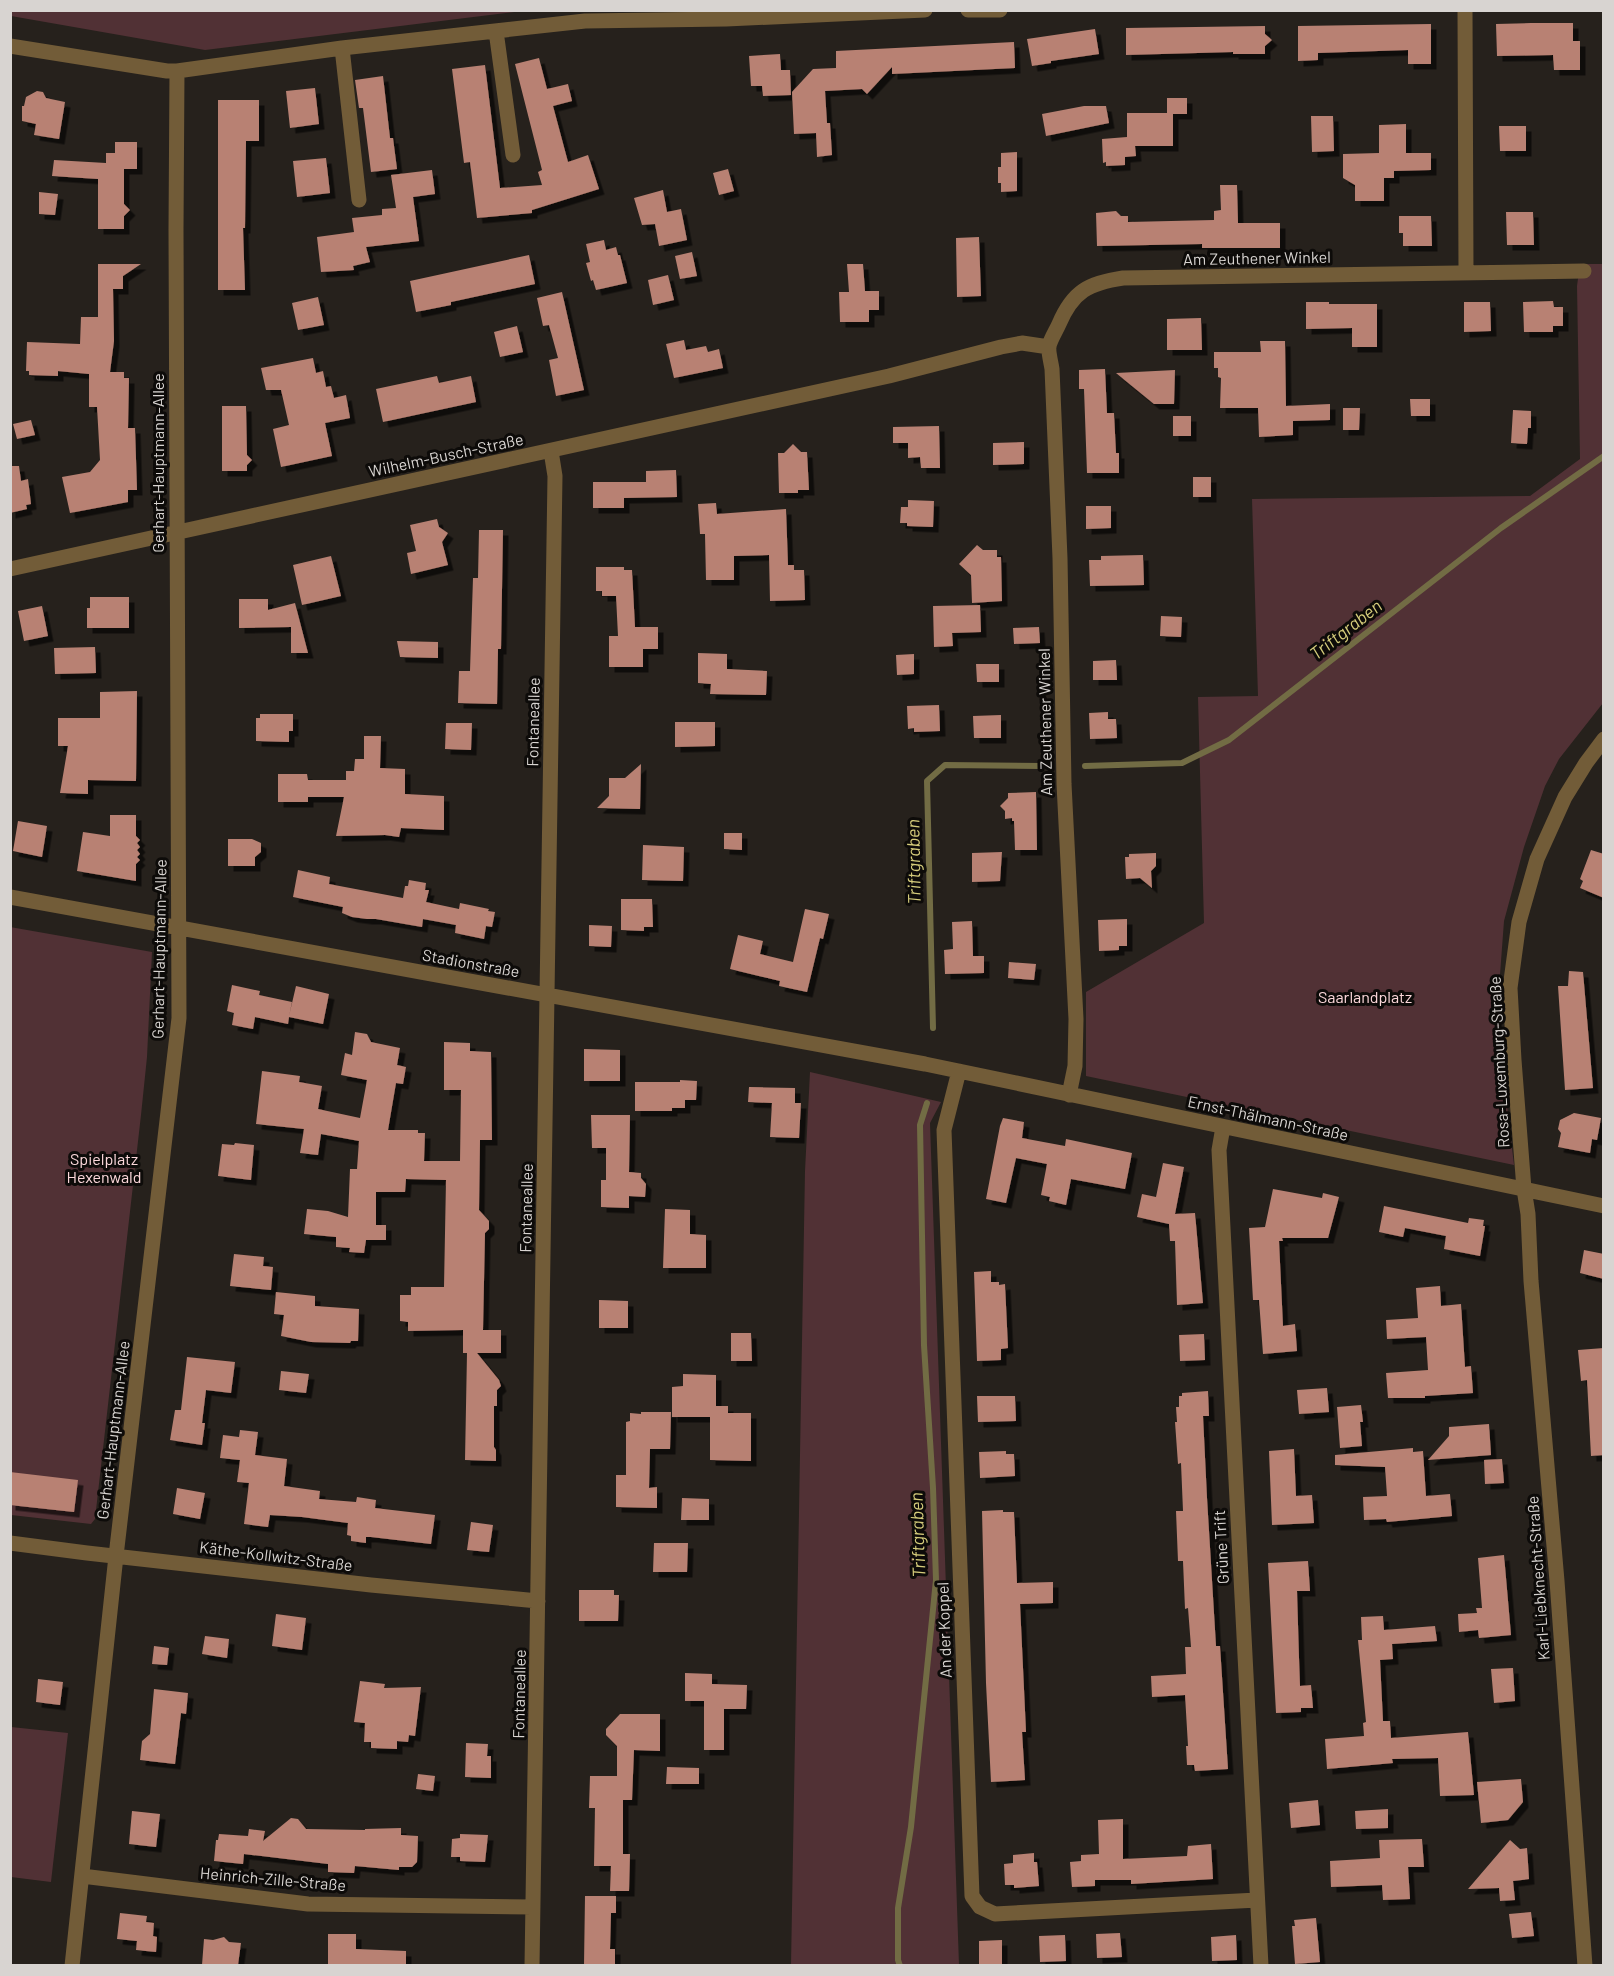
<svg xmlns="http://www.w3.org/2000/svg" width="1614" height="1976" font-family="Barlow,sans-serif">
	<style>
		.green { fill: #513135 }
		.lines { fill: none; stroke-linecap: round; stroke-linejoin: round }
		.stream { stroke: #726c44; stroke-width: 6 }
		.building { fill: #b88173; filter: url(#shadow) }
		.minor { stroke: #725c38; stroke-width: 15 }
		.labels { text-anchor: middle; stroke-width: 6; stroke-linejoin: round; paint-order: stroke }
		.street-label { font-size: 16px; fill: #d8d4d1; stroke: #0d0b09 }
		.park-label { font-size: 16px; fill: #fcd8db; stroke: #0d0b09 }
		.water-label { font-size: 18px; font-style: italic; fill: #d5cc7b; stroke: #0d0b09 }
	</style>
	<defs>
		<filter id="shadow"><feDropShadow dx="5.5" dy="5.5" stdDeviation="0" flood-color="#0009"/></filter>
	</defs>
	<rect width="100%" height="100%" fill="#26211c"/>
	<path class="green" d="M10,11L11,10L523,11L205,50L11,16Z
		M1580,264H1603V703L1559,759L1545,786L1524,847L1504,921L1499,988L1501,1055L1514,1165L1086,1076V992L1204,923L1198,697L1258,696L1252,499L1530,496L1580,459L1577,286Z
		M10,927L152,952L147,1057L141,1115L95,1519L91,1524L11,1515Z
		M810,1072L941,1102L930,1123L959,1965H791L805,1171Z
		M11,1727L68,1733L51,1882L11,1877Z"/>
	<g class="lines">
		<path class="stream" d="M1085,766L1182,763L1229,740L1501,528L1604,456
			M933,1028L927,781L945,765L1041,766
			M900,1966L898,1960V1908L911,1827L936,1580L933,1488L924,1345L920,1125L927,1103"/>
	</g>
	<path class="building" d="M1531,23H1573V41H1580V70H1554L1553,55L1497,56L1496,24Z
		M1431,24V64H1408V50L1318,53V60L1298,61V26Z
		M1265,26V34L1272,40L1265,46V54H1233V52L1126,55V28Z
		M1095,29L1099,54L1051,61V63L1032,66L1027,39Z
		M1014,42L1015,68L892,74V67L867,94L862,89L825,91L827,123H830L832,155L817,157L816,133L794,134L792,92L813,69L836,68V51Z
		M780,54L781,70H790L791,95L763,96L762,86H751L749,56Z
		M539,58L547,89L568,84L572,101L553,106L568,162L588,155L599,189L532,210V213L477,218L470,162L464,163L452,69L485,65L500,188L542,185L538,172L542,170L515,64Z
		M383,76L390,138H393L397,169L371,172L363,108H359L355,80Z
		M315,88L319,124L290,128L286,91Z
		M37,91L43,92L46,98L65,102L59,139L34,135L36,124L22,121V106H24L26,97Z
		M1167,98H1187V114H1173V146H1135L1136,156L1125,157V165L1106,166V162L1103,163L1102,139L1127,137V113H1167Z
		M218,100H259V141H246L245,228H243L245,290H218Z
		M1084,106H1106L1109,123L1046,136L1042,114Z
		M1311,116H1333L1334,151L1312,152Z
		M1406,124V153H1431V170L1394,171V178H1384V201H1355V185L1343,178V154L1379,153V125Z
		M1499,126H1526V151H1500Z
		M115,142H137V169H124V204L130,210L124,216V229H98V179L52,176L54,160L106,163V153H115Z
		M1017,152V191L1001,192V183H998V167H1001V153Z
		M326,158L330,193L297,197L293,161Z
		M728,169L734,191L719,195L713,173Z
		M432,170L435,194L413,197L419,241L366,247L370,262L353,266L354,270L321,272L317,237L354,232L352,218L382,215V209L396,208L391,175Z
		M1220,185H1237L1238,223H1280V248H1202V244L1097,246L1096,213L1116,211L1121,216H1128V222L1214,220V211L1221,210Z
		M663,190L667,212L681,209L687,240L659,246L655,224L642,225L634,198Z
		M39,192L58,194L55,215L39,214Z
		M1506,212H1533L1534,245H1507Z
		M1399,216H1431L1432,246H1403V233H1399Z
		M979,237L981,296L957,297L956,238Z
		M604,240L606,250L616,247L618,255H620L627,283L596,290L593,280L591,281L586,263L590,262L586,244Z
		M692,252L697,276L680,279L675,256Z
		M529,255L535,284L451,302V305L416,312L410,281Z
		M98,264H141L123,276V289H113L114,341L110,372H124V378H129L128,428H135L137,490H128V502L70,513L62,477L90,472L100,460L97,407H89V374L58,371V376L29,375V371H26L27,342L80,344L81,317H98Z
		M847,264H863L865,291H879V310H869V322H840L839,292H849Z
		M668,275L674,300L653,305L648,280Z
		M562,292L584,390L556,396L549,360L558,358L549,325L543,326L537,298Z
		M318,297L324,325L298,330L292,303Z
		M1553,301L1554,307H1563V326H1553V332H1524L1523,302Z
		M1306,302H1329V304H1377V347H1352V328L1306,329Z
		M1464,302H1490L1491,331L1464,332Z
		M1201,318L1202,350H1167V319Z
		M517,326L523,352L500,357L494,332Z
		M684,340L686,350L706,346L708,352L719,349L723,368L674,378L666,344Z
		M1260,341H1285L1286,406L1330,404V420L1293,421V435L1259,437L1258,408H1220L1221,378L1218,377V368H1214V352H1261Z
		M313,358L316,373L323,371L326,387L331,386L334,398L346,395L350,418L325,423L332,456L281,467L273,429L289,425L281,390H266L261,368Z
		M1105,369L1107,413H1114L1116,453H1119V473H1087L1084,389H1079V370Z
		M1175,370L1174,404H1154L1116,373Z
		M437,376L439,383L471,376L476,402L383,422L376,389Z
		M1410,399H1430V416H1411Z
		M222,406H246L247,455L252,460L247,465V471H222Z
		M1343,408H1360L1359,430H1343Z
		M1513,410L1531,411V428H1528L1527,444L1511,443Z
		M1173,416H1191V436H1173Z
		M31,420L35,435L17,439L13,424Z
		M939,426L940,468H921L920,457L908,458V443H893V427Z
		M1024,442V464L993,465V443Z
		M793,444L801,452H807L809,490H798V493H779L778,453H784Z
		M10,466H19L21,481L28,479L31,504L26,505L27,509L10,513Z
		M676,470L677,497L624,498V508H593V482H646V471Z
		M1193,477H1211V497H1193Z
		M908,500L934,501L933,527L907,526V523H900L901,507H908Z
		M716,503L717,514L786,509L788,565H794V570H804L805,600L770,601L769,555L734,556V580H706L705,534H700L698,504Z
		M1086,506H1111V528L1086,529Z
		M437,519L439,527L448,533L442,542L448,565L411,574L407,553L416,551L410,525Z
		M479,530H503L501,649H498L497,704L458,703L459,671H470L473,578H478Z
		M977,545L983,550H997V557H1001L1002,601L972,603L971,575L959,564Z
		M1143,555L1144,585L1090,586L1089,560H1101V556Z
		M331,556L341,596L302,605L293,565Z
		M596,567H624V570H632L635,627H658V649H643V667H609V636H618L616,596H602V591H596Z
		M90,597H129V628H87V608H90Z
		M239,599H268V610L295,603L308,653H291V627L239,628Z
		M980,605L981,632L952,633L953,646L934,647L933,606Z
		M42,606L48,636L24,641L18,611Z
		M1161,616L1182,617L1181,637L1160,636Z
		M1039,627L1040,643L1014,644L1013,628Z
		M397,641L438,642V658L400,657Z
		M95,647L96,673L55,674L54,648Z
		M698,653L727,654V669L767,671L766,695L710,694L711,684L698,683Z
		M914,654V674L897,675L896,655Z
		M1116,660L1117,680H1093V661Z
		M976,664H999V682H977Z
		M137,691L136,781L88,780V794L60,793L68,746H58V718H100V692Z
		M939,705L940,731L914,732V728L908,729L907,706Z
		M1108,712V719H1116L1117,738L1090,739L1089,713Z
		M260,714H293V731H289V742L256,741V718H260Z
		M1001,715V738H974L973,716Z
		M675,722H715V746L675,747Z
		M446,723H472L471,750L445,749Z
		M364,736H381L380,768L405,769V794L444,796V830L401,828L399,837L385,835L336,836L344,797H308V802H278V774H307L308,780H346V771H354L355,759H364Z
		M641,764L640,809L597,808L609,796V778H625Z
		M1036,792L1037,850H1015L1014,821H1012V818L1005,819V811L1000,806L1008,798V793Z
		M110,815H136V836L140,840L137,843L140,847L137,850L140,854L137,857L140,860L136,864V881L77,871L83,832L110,836Z
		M18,821L47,826L42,857L13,851Z
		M724,833H742V850L724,849Z
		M228,839H252L261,843V852L255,857V866H228Z
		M643,845L684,847L683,881L642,880Z
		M1591,850L1604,854V898L1580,888L1583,881L1580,879Z
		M1002,852L1000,881L972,882V853Z
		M1156,853V866L1151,871L1152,888L1140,878L1126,879L1125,857H1129V854Z
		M298,870L330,877L329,884L403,898L405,886H408L409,880L426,883L425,890H429L426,902L459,909L460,903L489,909L488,911L495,912L492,927L486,926L484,939L455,933L456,925L423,919L422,927L376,919H367L352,917L342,913L343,907L293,897Z
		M621,899H652L653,927H644V931L621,930Z
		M805,909L829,914L823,939L820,938L807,992L779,986L780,981L730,969L738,935L763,941L760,954L793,962Z
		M1127,919V946H1119V950L1099,951L1098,920Z
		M972,921L973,956H984V973L945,974L944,950L953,949L952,922Z
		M589,925L612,926L611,947L589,946Z
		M1009,962L1036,964L1034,980L1008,978Z
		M1569,971L1583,972L1593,1088L1565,1090L1558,986H1568Z
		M232,985L260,991L259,995L292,1002L289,1016L296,986L329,994L323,1024L289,1017L288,1024L255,1017L253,1029L232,1025L234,1013L227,1011Z
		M355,1032L367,1034L371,1042L400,1048L397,1065L406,1067L403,1084L396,1083L388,1130H418V1133H425L424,1161H460L461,1090H444V1042L470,1043V1051L491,1052L492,1140H480L479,1210L489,1221V1229L485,1233L483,1330H501V1353H477L499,1380L501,1386L497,1390V1406H494V1447L496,1450V1461L465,1460L467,1353H463V1330L408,1331V1322L400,1321V1295H411V1287H444L446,1180L406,1179L405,1192H376V1225H386V1240H366L364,1253L349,1252L350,1248L336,1247V1237L304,1234L307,1209L328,1211L348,1217L350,1169H357L359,1141L321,1134L318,1155L300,1153L304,1129L256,1124L262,1071L300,1076L299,1082L322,1086L318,1109L360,1118L367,1080L341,1075L345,1053L352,1055Z
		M584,1049L620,1050V1081H584Z
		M680,1080L697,1081L696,1100H685V1108H672V1111H635V1082H680Z
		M749,1087L795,1088V1103H801L799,1138L770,1137L772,1103L748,1102Z
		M1574,1113L1601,1118L1597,1140L1592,1139L1590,1153L1558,1147L1561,1133L1558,1129L1560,1120Z
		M591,1115H630L629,1172L641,1173V1178L646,1184L645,1197L629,1196V1208L601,1207V1180H606V1148H592Z
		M1003,1118L1024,1122L1022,1138L1065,1146L1066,1139L1132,1153L1125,1189L1071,1179L1066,1205L1049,1201L1050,1197L1041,1195L1047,1164L1016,1158L1006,1203L986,1199L1000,1126Z
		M235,1143L254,1145L251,1180L218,1176L222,1144L234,1145Z
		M1163,1163L1184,1167L1175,1214L1195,1213L1203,1303L1177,1305L1175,1241H1170L1169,1224L1137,1217L1142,1194L1156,1197Z
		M1273,1189L1322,1198L1323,1193L1339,1197L1328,1238H1282L1283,1241H1279L1283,1326L1295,1324L1297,1351L1263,1354L1259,1300H1253L1249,1228L1265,1227Z
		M1384,1206L1468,1223L1469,1218L1484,1220L1483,1226H1485L1480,1256L1444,1249L1446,1236L1405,1228L1403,1237L1379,1232Z
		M665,1209L690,1210V1234L706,1235V1268H663Z
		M1584,1250L1604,1254V1279L1580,1273Z
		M234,1254L264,1257L263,1266L273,1267L271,1290L230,1286Z
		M991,1271V1282H999V1285L1005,1284L1008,1348L1001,1349V1360L977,1361L974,1272Z
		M1440,1286L1441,1306L1461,1304L1465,1367L1471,1366L1473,1393L1425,1396V1398H1388L1386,1373L1428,1370L1426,1337L1387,1339L1386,1320L1418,1318L1416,1288Z
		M276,1292L315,1296V1306L359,1309L358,1341H351L350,1343L311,1342L281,1336L284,1315L274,1314Z
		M599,1300L628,1301V1328H599Z
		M731,1333H751L752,1361H731Z
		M1204,1334L1205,1360L1180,1361L1179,1335Z
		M1604,1348V1455L1591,1456L1587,1380L1581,1381L1578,1350Z
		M187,1357L235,1362L231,1393L206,1390L202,1423H205L202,1445L170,1440L175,1410H181Z
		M281,1371L309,1374L306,1393L279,1390Z
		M683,1374L716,1375V1406H728V1413H751V1461L710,1460V1417H672V1387L683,1386Z
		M1327,1388L1329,1412L1299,1414L1297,1390Z
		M1208,1391L1209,1416H1203L1207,1498L1216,1646H1220L1228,1769L1195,1771L1194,1765H1187L1186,1746H1188L1185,1695L1152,1697L1151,1676L1186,1674L1185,1647H1191L1188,1608L1185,1609L1183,1561H1178L1176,1511H1183L1181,1463L1178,1464L1175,1422H1177L1176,1407H1179V1396H1182V1393Z
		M977,1396H1015L1016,1421L978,1422Z
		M1361,1405L1363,1422H1360L1362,1446L1340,1448L1337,1407Z
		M641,1412H671L670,1449H650L649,1488L657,1487V1508L616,1507V1475H626V1422L630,1421V1413L641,1414Z
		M1489,1424L1491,1455L1428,1460L1449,1436V1427Z
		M240,1430L258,1432L255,1455L287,1459L284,1486L320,1491L319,1499L356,1502L357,1497L376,1500L375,1508L435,1515L431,1544L371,1537H366V1543L351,1541V1536L347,1535L348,1523L302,1517L270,1515L268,1527L244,1524L249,1483L237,1482L240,1460L220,1458L223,1435L239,1437Z
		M1413,1448V1452L1423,1451L1426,1496L1450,1494L1452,1516L1387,1522L1386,1519L1364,1520L1363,1497L1387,1496L1385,1467L1335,1465V1455Z
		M1294,1449L1296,1496L1312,1495L1314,1523L1272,1525L1269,1451Z
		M1006,1451V1454H1014L1015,1476L980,1478L979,1452Z
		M1502,1459L1504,1483L1485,1484L1484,1460Z
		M10,1472L78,1480L74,1512L10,1505Z
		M177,1488L205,1493L200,1519L173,1514Z
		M682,1498L709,1499V1520H681Z
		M1003,1510V1512H1014L1017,1583L1053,1582V1603L1020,1604L1026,1732H1022L1025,1780L991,1782L986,1683L982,1511Z
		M471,1522L493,1525L489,1552L467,1550Z
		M654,1543H688L687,1572H653Z
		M1504,1555L1511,1635L1479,1638L1478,1630L1459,1632L1458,1614L1477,1613L1476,1608H1482L1478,1558Z
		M1308,1561L1310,1591H1297L1299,1658L1300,1686L1311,1685L1313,1708H1301V1712L1276,1713L1268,1563Z
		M579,1590H614V1595H619L618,1621H579Z
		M276,1614L306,1618L302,1650L272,1646Z
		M1383,1616L1384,1630L1435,1626L1437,1641L1392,1644L1393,1659L1380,1660L1383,1721H1390L1391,1738L1468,1732L1474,1795L1440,1796L1438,1758L1392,1759L1393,1763L1327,1769L1325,1739L1364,1736L1363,1723L1366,1722L1358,1640H1362L1361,1617Z
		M205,1636L229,1639L227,1658L202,1654Z
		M154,1646L169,1648L167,1665L152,1664Z
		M1513,1668L1515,1701L1494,1703L1491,1669Z
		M685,1673L712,1674V1684L747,1685L746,1709H724V1750H704V1701H685Z
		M38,1679L63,1682L60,1705L36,1702Z
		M360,1681L385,1684L384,1688L421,1687L415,1736L409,1735L408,1742L397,1741V1749L371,1748V1742H364L365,1723L354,1722Z
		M154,1689L188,1693L186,1714L181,1713L175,1764L140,1760L142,1741L150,1734Z
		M620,1714H660V1751L634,1750L632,1800H623V1854H630L629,1891H610L611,1866H594L595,1808H589L590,1776H617V1746L606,1735V1729Z
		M466,1743L488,1744L487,1756H491V1778L465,1777Z
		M667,1767L699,1768V1784H666Z
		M418,1774L435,1776L433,1791L416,1789Z
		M1521,1779L1523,1802L1508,1820L1481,1823L1477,1782Z
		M1318,1800L1320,1825L1291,1828L1289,1803Z
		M1388,1809V1828L1356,1829L1355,1811Z
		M132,1811L160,1814L156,1847L129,1844Z
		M291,1818L298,1819L306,1829L365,1830V1829L401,1828V1835L418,1836L417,1862L412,1867H399V1870L355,1866L354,1873L328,1872V1864L244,1854L243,1864L214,1861L216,1840H218L219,1834L248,1836L249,1829L265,1831L263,1841Z
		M1123,1819V1859L1187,1856L1188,1846L1211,1844L1213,1879L1131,1884V1880H1095V1886L1072,1887L1070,1862L1081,1861V1855L1099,1854L1098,1820Z
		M460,1834L488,1835L485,1862L460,1861V1857H451L452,1839L460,1838Z
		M1422,1839L1424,1867H1408L1410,1899L1383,1900L1382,1885L1331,1887L1330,1861L1380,1858L1379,1840Z
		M1510,1840L1520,1849L1527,1848L1528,1863L1529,1879L1513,1881L1515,1900L1500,1901L1499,1888L1468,1889Z
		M1034,1853V1862H1037L1039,1886L1014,1888V1885H1005L1004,1864L1013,1863V1855Z
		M585,1896H616V1913H611L610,1949H615V1965H584Z
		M1531,1912L1534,1936L1512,1938L1509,1914Z
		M120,1913L147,1916L146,1922L154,1923L153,1936L157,1937L156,1952L136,1950L137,1941L117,1939Z
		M1316,1918L1320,1962L1295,1964L1292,1926H1295L1294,1920Z
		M1120,1933L1122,1957L1097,1958L1096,1934Z
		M328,1934H356V1949L406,1951V1965H328Z
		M1065,1935L1066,1961L1040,1962L1039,1936Z
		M1236,1935L1237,1960L1212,1961L1211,1937Z
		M224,1937L229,1942L241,1943L238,1965H202L204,1939L213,1940Z
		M1002,1940V1965H979V1941Z"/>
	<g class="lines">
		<path class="minor" d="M968,10H1000
			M1465,10L1466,272
			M496,31L513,155
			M10,46L167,71H177L342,48L585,21L726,19L925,10
			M342,48L359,200
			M10,569L889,376L1001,347L1022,343L1049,347
			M10,897L925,1064L1604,1206
			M959,1071L944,1130L972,1896L980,1907L995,1914L1257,1900
			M1069,1095L1075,1066L1076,1019L1064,784L1060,558L1052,369C1051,362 1048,352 1049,346C1051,338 1056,331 1059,324C1073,291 1089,283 1123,278L1584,271
			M1223,1127L1219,1150L1261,1966
			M10,1543L87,1553L371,1585L538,1601
			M82,1876L308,1904L533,1907
			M72,1966L116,1556L179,1018L176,229L177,71
			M532,1966L555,476L551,451
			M1585,1966L1557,1581L1531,1281L1528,1214L1524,1189L1514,1060L1510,988L1519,922L1537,859L1565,797L1586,763L1604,739"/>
	</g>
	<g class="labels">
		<g class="street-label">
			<text transform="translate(1257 258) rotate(-1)" y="6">Am Zeuthener Winkel</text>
			<text transform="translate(446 455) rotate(-12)" y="6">Wilhelm-Busch-Straße</text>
			<text transform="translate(158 463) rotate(-90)" y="6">Gerhart-Hauptmann-Allee</text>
			<text transform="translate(533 722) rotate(-89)" y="6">Fontaneallee</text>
			<text transform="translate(1045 722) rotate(-91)" y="6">Am Zeuthener Winkel</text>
			<text transform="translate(159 949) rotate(-89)" y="6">Gerhart-Hauptmann-Allee</text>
			<text transform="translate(471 963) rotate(10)" y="6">Stadionstraße</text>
			<text transform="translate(1499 1062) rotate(-93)" y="6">Rosa-Luxemburg-Straße</text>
			<text transform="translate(1268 1118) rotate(12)" y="6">Ernst-Thälmann-Straße</text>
			<text transform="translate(526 1208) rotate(-89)" y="6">Fontaneallee</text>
			<text transform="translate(113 1430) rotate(-83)" y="6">Gerhart-Hauptmann-Allee</text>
			<text transform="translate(1221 1547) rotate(-93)" y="6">Grüne Trift</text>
			<text transform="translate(276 1556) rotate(7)" y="6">Käthe-Kollwitz-Straße</text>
			<text transform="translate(1538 1578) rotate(-94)" y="6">Karl-Liebknecht-Straße</text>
			<text transform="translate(944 1630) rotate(-92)" y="6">An der Koppel</text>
			<text transform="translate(519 1694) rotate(-89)" y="6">Fontaneallee</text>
			<text transform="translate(273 1879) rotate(5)" y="6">Heinrich-Zille-Straße</text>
		</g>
		<g class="park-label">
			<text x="1365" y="1003">Saarlandplatz</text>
			<text x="104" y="1165">Spielplatz<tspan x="104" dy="18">Hexenwald</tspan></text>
		</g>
		<g class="water-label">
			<text transform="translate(1346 630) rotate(-38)" y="6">Triftgraben</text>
			<text transform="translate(914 862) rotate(-91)" y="6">Triftgraben</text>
			<text transform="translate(918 1535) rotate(-92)" y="6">Triftgraben</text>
		</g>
	</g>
	<rect width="1614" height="1976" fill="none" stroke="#d8d4d1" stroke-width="24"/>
</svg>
